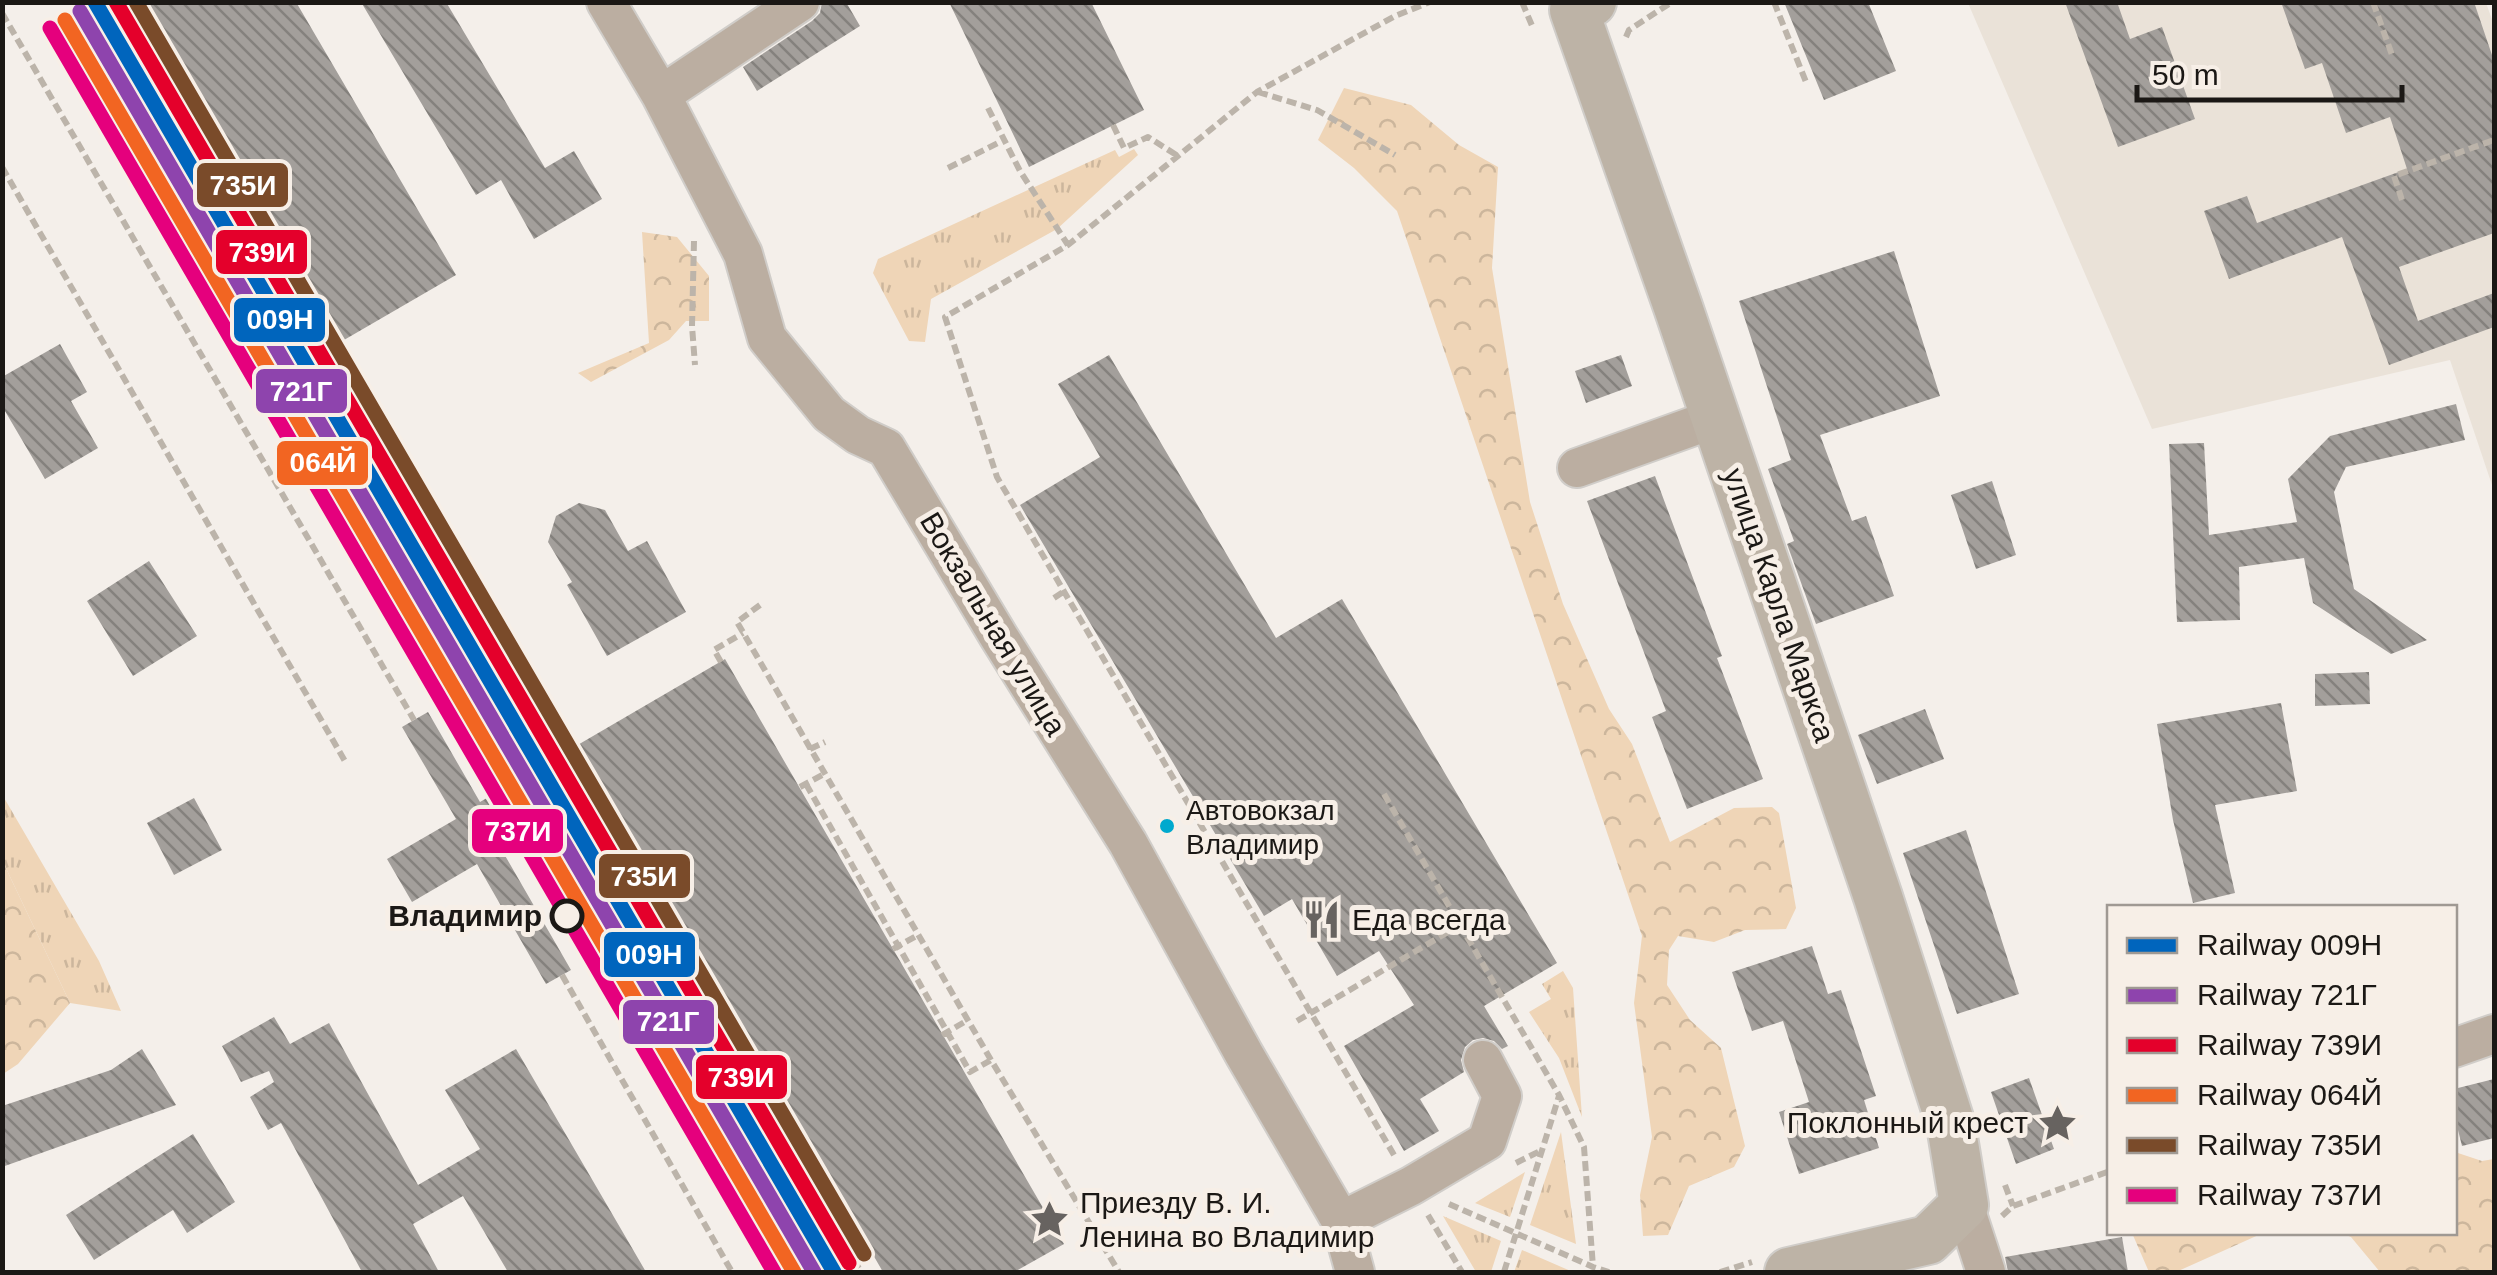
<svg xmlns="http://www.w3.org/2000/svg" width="2497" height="1275" font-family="Helvetica,sans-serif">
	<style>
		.built { fill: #eae2d8 }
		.grass { fill: url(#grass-tufts) }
		.forest { fill: url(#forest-crowns) }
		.building { fill: url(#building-back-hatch) }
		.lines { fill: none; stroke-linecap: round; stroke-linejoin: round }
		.minor-casing { stroke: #d0cdc9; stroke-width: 42 }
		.major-casing { stroke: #d0cdc9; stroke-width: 52 }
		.path { stroke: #bcb4aa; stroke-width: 6; stroke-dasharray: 10 5; stroke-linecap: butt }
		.minor { stroke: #bbaea1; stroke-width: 38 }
		.major { stroke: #bdb3a6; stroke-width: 48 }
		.rail-1-casing { stroke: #f7efe7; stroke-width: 22 }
		.rail-2-casing { stroke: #f7efe7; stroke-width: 22 }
		.rail-3-casing { stroke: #f7efe7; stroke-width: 22 }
		.rail-4-casing { stroke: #f7efe7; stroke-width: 22 }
		.rail-5-casing { stroke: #f7efe7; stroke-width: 22 }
		.rail-6-casing { stroke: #f7efe7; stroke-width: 22 }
		.rail-1 { stroke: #0065bd; stroke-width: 15 }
		.rail-2 { stroke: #8e44ad; stroke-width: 15 }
		.rail-3 { stroke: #e4002b; stroke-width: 15 }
		.rail-4 { stroke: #f26522; stroke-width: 15 }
		.rail-5 { stroke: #7a4b2a; stroke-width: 15 }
		.rail-6 { stroke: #e5007d; stroke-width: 15 }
		.bus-dot { fill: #00a9ce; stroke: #f7efe7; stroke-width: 4 }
		.stop-dot { fill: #f7efe7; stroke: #1b1815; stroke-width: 5 }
		.labels { text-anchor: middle; stroke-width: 10; stroke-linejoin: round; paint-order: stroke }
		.bus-label { font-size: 28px; fill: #1b1815; stroke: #f7efe7; text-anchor: start }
		.street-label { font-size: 30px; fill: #1b1815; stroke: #f7efe7 }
		.stop-label { font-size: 30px; font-weight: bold; fill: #1b1815; stroke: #f7efe7; text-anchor: end }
		.poi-label { font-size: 30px; fill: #1b1815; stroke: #f7efe7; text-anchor: start }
		.line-badge { stroke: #f7efe7; stroke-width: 4 }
		.badge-label { font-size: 28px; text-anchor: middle; font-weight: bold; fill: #fff }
	</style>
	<defs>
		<pattern id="grass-tufts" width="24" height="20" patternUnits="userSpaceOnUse" patternTransform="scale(2.5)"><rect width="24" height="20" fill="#efd5b7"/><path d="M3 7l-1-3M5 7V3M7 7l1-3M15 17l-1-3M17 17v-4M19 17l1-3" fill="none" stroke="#ccb69c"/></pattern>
		<pattern id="forest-crowns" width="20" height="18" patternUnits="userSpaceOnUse" patternTransform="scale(2.5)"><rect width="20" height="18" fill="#efd5b7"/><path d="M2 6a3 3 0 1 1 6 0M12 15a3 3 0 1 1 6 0" fill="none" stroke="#ccb69c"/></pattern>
		<pattern id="building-back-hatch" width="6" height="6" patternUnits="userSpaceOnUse" patternTransform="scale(2.5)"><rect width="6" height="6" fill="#a39f9b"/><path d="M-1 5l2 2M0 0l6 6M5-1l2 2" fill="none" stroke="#84817d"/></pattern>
	</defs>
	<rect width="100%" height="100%" fill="#f4efea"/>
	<path class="built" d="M1968,3H2486L2494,25V491L2450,360L2152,429Z"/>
	<path class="grass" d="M1134,149L1138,155L1057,229L931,299L925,342L909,341L873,273L878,259L1115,150L1119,157Z
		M3,796L99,961L121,1011L70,1003L3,862Z
		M1563,971L1573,988L1582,1117L1559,1058L1529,1012L1551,999L1542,984Z
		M1561,1132L1576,1244L1530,1225Z
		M1525,1172L1510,1217L1475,1203Z
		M1443,1216L1501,1241L1491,1272H1476Z
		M1522,1250L1573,1272H1514Z"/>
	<path class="forest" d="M1344,88L1411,105L1459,145L1498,167L1492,268L1530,502L1563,604L1609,709L1632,744L1670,842L1734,808L1772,807L1779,813L1796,908L1786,929L1745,930L1714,942L1678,936L1669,950L1667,985L1690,1020L1721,1048L1745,1146L1734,1167L1689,1186L1668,1235L1643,1236L1640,1195L1652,1137L1634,1003L1642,936L1397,211L1354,168L1318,140Z
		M642,232L677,237L709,276V321H686L669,340L591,382L578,373L649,343Z
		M3,862L70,1003L18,1064L3,1074Z
		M2455,1152L2482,1161L2494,1159V1272H2380L2351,1237L2341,1233L2454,1232Z
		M2132,1233H2131H2263L2176,1272H2149Z"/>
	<path class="building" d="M146,2H296L456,275L344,340Z
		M361,2H446L545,168L574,151L602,199L534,239L501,180L476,195Z
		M822,2H846L860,26L757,91L743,67L812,21L820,13Z
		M949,2H1091L1144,110L1029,167Z
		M1784,2H1868L1896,71L1824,100Z
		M2065,2H2117L2130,39L2162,27L2195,119L2118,147Z
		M2281,2H2474L2494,61V233L2399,267L2418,321L2494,293V327L2389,365L2342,237L2229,279L2204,211L2247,196L2257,223L2407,169L2390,117L2346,133L2322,63L2305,69Z
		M1894,251L1940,396L1820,435L1852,521L1866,516L1894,596L1816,624L1787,544L1794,541L1768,469L1791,460L1739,301Z
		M60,344L87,392L71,401L98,448L45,479L2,406V377Z
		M1109,355L1276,638L1342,599L1557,963L1484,1006L1508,1046L1502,1049L1494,1041L1483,1038L1473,1040L1465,1047L1461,1060L1464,1072L1420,1099L1439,1131L1404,1151L1344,1046L1414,1005L1379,951L1337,976L1292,899L1264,916L1020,505L1100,457L1058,384Z
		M1621,355L1632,386L1586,403L1575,371Z
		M2456,404L2465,440L2346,467L2334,492L2354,589L2427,640L2391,654L2313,603L2304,558L2239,567L2240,620L2177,622L2169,444L2204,443L2209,535L2297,522L2288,479L2330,436Z
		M1655,476L1722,656L1717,658L1763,779L1687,809L1652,717L1666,711L1587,501Z
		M1992,481L2016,555L1976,569L1951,495Z
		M579,503L605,510L628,551L647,541L686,612L607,656L567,585L572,582L548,542L556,516Z
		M149,561L197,636L133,676L87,601Z
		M725,659L1064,1244L1014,1272H883L605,793L503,852L571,970L546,984L477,864L412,902L387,859L456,819L402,727L414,720L428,712L480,802Z
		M2369,672L2370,704L2315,706V674Z
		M2281,703L2297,791L2215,805L2235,893L2193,903L2173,820L2157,724Z
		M1925,709L1944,759L1877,784L1858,735Z
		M194,798L222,850L174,875L147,823Z
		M1966,830L2019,994L1957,1014L1903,853Z
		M1812,946L1828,994L1841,990L1876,1096L1864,1100L1879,1148L1799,1174L1779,1112L1809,1102L1783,1021L1752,1031L1732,972Z
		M274,1017L290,1044L329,1023L418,1185L480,1149L445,1090L516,1049L646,1272H508L463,1196L413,1224L439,1272H362L281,1123L268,1130L250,1097L274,1082L269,1071L241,1082L222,1046Z
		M142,1049L176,1105L2,1167V1106L111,1070Z
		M2029,1078L2054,1149L2016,1164L1991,1092Z
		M2494,1079V1138L2462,1146L2454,1114V1089Z
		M193,1134L235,1202L187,1233L173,1210L94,1260L66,1215Z
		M2122,1237L2128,1272H2008L2005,1257Z"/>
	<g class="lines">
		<defs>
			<path id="minor" d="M606,2L661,95L743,254L767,338L829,414L858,435L886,448L999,637L1128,843L1244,1054L1341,1221L1355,1272
				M661,95L800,2
				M1577,468L1716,418
				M2454,1048L2494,1034
				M1964,1205L1986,1272
				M1341,1221L1411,1186L1487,1141L1502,1096L1483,1060"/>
			<path id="major" d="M1592,2L1574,10L1678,307L1878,897L1951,1125L1964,1205L1928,1240L1789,1272"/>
		</defs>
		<use href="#minor" class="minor-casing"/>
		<use href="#major" class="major-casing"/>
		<path class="path" d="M122,2L861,1272
			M1522,2L1533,28
			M1774,2L1806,82
			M2373,2L2392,55
			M2,13L414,720
			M1626,37L1629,30L1672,2
			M1258,92L1317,110L1395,155
			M988,108L1020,171L1068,245
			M1113,125L1124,148L1148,137L1178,156
			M2,167L346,763
			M948,168L1004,140
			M2402,200L2394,176L2494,140
			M694,241L692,326L695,365
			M1054,598L1063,592
			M760,605L737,622L991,1060L1119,1272
			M721,662L714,650L743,633
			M810,749L825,742
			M806,784L970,1072L991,1060
			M800,787L824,774
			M1384,794L1559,1095L1584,1147L1593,1267
			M635,880L651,872
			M893,949L918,935
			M562,975L732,1272
			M1297,1021L1460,925
			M942,1035L968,1020
			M781,1134L797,1125
			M1394,1155L997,477L945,317L1068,245L1257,92L1395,16L1430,2
			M1516,1163L1542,1150
			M2005,1185L2013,1206
			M1449,1204L1593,1267L1609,1272
			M1428,1215L1462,1272
			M2002,1216L2013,1206L2110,1171
			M1504,1272L1559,1096
			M1720,1272L1752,1262"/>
		<use href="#minor" class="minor"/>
		<use href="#major" class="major"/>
		<defs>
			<path id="rail-1" d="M95,2L834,1272"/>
			<path id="rail-2" d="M80,11L814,1272"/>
			<path id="rail-3" d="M116,2L849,1263"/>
			<path id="rail-4" d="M65,20L794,1272"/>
			<path id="rail-5" d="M136,2L864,1254"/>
			<path id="rail-6" d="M50,28L774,1272"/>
		</defs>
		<use href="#rail-1" class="rail-1-casing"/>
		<use href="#rail-2" class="rail-2-casing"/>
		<use href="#rail-3" class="rail-3-casing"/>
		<use href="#rail-4" class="rail-4-casing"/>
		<use href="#rail-5" class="rail-5-casing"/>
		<use href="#rail-6" class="rail-6-casing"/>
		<use href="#rail-1" class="rail-1"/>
		<use href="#rail-2" class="rail-2"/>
		<use href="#rail-3" class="rail-3"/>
		<use href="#rail-4" class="rail-4"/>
		<use href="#rail-5" class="rail-5"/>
		<use href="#rail-6" class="rail-6"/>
	</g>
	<defs>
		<symbol id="restaurant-bare" viewBox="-9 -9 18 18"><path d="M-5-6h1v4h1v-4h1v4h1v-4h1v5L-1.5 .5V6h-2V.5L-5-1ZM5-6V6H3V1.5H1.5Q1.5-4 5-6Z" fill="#676360" stroke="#f7efe7" stroke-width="2.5" paint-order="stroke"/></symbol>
		<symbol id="sight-bare" viewBox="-9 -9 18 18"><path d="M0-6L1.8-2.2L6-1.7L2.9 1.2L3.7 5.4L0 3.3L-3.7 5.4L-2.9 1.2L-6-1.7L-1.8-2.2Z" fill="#676360" stroke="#f7efe7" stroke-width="2.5" paint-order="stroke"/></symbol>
	</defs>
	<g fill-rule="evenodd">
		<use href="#restaurant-bare" x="1294" y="892" width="55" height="55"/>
		<use href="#sight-bare" x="2030" y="1096" width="55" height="55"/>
		<use href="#sight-bare" x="1022" y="1192" width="55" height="55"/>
	</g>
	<circle class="bus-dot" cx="1167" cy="826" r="9"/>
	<circle class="stop-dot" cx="567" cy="916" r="15"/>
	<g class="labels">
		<g class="bus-label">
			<text x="1186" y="820">Автовокзал<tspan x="1186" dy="34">Владимир</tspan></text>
		</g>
		<g class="street-label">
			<text transform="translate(1779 605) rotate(71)" y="10">улица Карла Маркса</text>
			<text transform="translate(993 624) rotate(59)" y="10">Вокзальная улица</text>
		</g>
		<g class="stop-label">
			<text x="542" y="926">Владимир</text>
		</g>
		<g class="poi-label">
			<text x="1352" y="930">Еда всегда</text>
			<text x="2028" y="1133" text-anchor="end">Поклонный крест</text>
			<text x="1080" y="1213">Приезду В. И.<tspan x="1080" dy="34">Ленина во Владимир</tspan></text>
		</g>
	</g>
	<g class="line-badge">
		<rect x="195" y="161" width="95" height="48" rx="10" fill="#7a4b2a"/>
		<rect x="214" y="228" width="95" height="48" rx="10" fill="#e4002b"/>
		<rect x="232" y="296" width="95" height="48" rx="10" fill="#0065bd"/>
		<rect x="254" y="367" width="95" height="48" rx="10" fill="#8e44ad"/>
		<rect x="275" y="439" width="95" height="48" rx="10" fill="#f26522"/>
		<rect x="470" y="807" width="95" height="48" rx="10" fill="#e5007d"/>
		<rect x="597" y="852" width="95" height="48" rx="10" fill="#7a4b2a"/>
		<rect x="602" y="930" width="95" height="49" rx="10" fill="#0065bd"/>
		<rect x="621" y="998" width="95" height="48" rx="10" fill="#8e44ad"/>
		<rect x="694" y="1053" width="95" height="48" rx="10" fill="#e4002b"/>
	</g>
	<g class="badge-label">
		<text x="243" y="195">735И</text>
		<text x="262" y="262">739И</text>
		<text x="280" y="329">009Н</text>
		<text x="301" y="401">721Г</text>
		<text x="323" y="472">064Й</text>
		<text x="518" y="841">737И</text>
		<text x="644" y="886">735И</text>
		<text x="649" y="964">009Н</text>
		<text x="668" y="1031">721Г</text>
		<text x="741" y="1087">739И</text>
	</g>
	<rect width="2497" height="1275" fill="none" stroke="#1b1815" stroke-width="10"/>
	<rect x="2107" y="905" width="350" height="330" fill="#f7efe7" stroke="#9f9993" stroke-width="2.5"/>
	<rect x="2127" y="938" width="50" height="15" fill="#0065bd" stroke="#9f9993" stroke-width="2.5"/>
	<text x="2197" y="955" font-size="30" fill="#1b1815">Railway 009Н</text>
	<rect x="2127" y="988" width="50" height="15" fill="#8e44ad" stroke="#9f9993" stroke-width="2.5"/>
	<text x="2197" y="1005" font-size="30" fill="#1b1815">Railway 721Г</text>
	<rect x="2127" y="1038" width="50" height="15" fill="#e4002b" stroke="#9f9993" stroke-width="2.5"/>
	<text x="2197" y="1055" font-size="30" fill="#1b1815">Railway 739И</text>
	<rect x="2127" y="1088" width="50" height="15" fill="#f26522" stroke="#9f9993" stroke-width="2.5"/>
	<text x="2197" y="1105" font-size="30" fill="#1b1815">Railway 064Й</text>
	<rect x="2127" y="1138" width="50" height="15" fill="#7a4b2a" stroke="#9f9993" stroke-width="2.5"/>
	<text x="2197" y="1155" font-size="30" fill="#1b1815">Railway 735И</text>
	<rect x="2127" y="1188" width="50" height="15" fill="#e5007d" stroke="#9f9993" stroke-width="2.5"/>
	<text x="2197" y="1205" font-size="30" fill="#1b1815">Railway 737И</text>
	<path d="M2137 85v15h265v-15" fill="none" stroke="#1b1815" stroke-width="5"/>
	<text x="2152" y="85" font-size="30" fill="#1b1815" stroke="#f7efe7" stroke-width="8" paint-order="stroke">50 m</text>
</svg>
